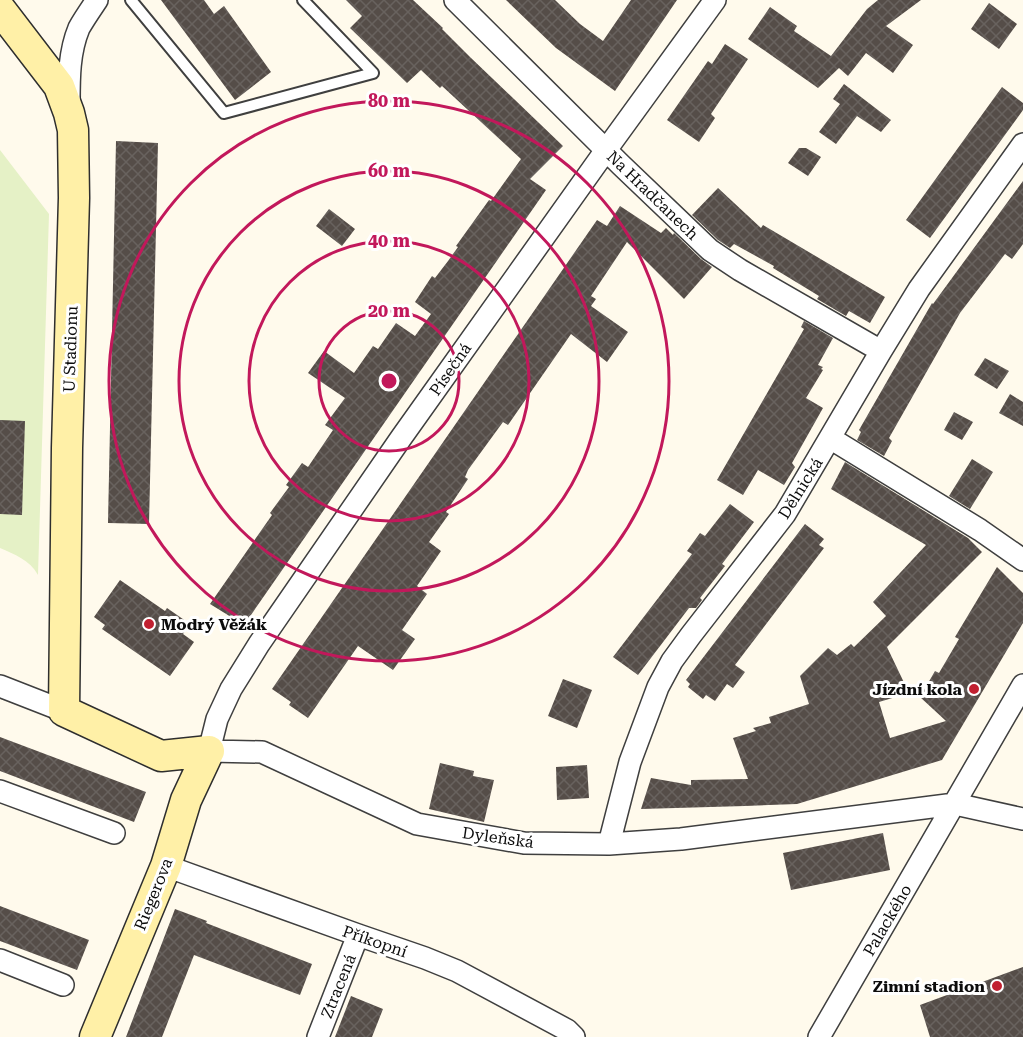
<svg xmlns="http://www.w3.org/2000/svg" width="1023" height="1037" font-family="'Roboto Serif',serif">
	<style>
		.pitch { fill: #e5f1c6 }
		.building { fill: url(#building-cross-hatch) }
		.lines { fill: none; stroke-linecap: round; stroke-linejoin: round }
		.lane-casing { stroke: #3f3f3f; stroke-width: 14 }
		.street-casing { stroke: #3f3f3f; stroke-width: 24 }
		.secondary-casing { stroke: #2e2e2e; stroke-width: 33 }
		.lane { stroke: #fff; stroke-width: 10 }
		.street { stroke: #fff; stroke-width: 21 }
		.secondary { stroke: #fff0a7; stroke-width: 30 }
		.ring { fill: none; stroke: #c2185b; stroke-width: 3 }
		.poi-dot { fill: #c12030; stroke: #fff; stroke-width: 2 }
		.labels { text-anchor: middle; stroke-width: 6; stroke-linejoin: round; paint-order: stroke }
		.street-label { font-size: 16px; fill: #0c0c0c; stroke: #fff }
		.poi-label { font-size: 16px; font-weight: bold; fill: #0c0c0c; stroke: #fff; text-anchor: end }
		.centre { fill: #c2185b; stroke: #fff; stroke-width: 3 }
		.ring-label { font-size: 18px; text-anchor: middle; font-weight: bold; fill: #c2185b; stroke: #fff; stroke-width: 6; stroke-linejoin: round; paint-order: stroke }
	</style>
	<defs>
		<pattern id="building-cross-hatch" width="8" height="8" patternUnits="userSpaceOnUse" patternTransform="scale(1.5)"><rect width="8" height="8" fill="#554d48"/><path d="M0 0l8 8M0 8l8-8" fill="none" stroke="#68625e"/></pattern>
	</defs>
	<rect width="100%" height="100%" fill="#fffaec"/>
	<path class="pitch" d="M0,150L49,214L38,575C30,560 14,554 0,548Z"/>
	<path class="building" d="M161,0H204L214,14L224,6L271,72L235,100Z
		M346,0H413L443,28L442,29L470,57L563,146L530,179L546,190L244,625L210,604L272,515L270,513L289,487L286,485L302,463L308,467L333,430L325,425L345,398L308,373L324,351L354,373L373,346L378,349L396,323L415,336L431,314L415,302L432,276L435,278L448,261L458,247L456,246L489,200L491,201L521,159L442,86L440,88L421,70L407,83L350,28L362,16Z
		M506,0H555L580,24L603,41L631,0H677L615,91L556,48Z
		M878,0H921L886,26L913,45L893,73L866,53L848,76L839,68L818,88L748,39L770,7L797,26L794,31L831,56L867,9Z
		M989,3L1017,24L999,49L971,29Z
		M725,44L748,59L711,114L715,118L699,142L667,120L708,61L712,64Z
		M844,84L891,120L881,132L857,116L836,144L819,132L840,104L833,99Z
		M1002,87L1023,103V110L930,238L906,220Z
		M116,141L158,143L149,524L108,523Z
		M799,148H806L821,157L808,176L788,163Z
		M1023,181V244L1012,259L1005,254L960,313L889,438L892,441L884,456L857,440L861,432L859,430L932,303L933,304Z
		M718,188L761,228L763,225L885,297L870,323L849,311L846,316L817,299L819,296L773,268L774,266L734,244L730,248L718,240L692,215Z
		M620,206L661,233L666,228L673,235L674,233L701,259L712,267L684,299L627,242L591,296L596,299L591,306L628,332L607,362L571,334L508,425L503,422L468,470L465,477L468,479L446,512L449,514L429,542L441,551L417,586L427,594L402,630L415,639L393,670L358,646L308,718L289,705L291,702L272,689L597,220L607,226Z
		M329,209L355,229L342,246L316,226Z
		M804,321L833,338L818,365L823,367L821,369L823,370L806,398L823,408L792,463L795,467L784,485L758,470L743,495L717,480L804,329L801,327Z
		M985,358L1009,371L997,389L974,375Z
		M1010,394L1023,402V426L999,413Z
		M954,412L973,422L962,440L944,430Z
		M0,420L25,421L22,515L0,514Z
		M972,459L993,472L970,509L949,496Z
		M845,462L968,538L982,552L887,647L909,693L879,702L890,738L946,721L920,697L935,671L939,673L959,639L955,637L997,567L1023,593V623L942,760L797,804L745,806L641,809L651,778L691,785V780L748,779L733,738L756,731L753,728L771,723L769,717L809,704L800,676L828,648L837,655L851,644L854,647L886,616L873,602L926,545L831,489Z
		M730,504L754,522L722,564L725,566L700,598L702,600L696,608H689L638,675L613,657L692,554L687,551L700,533L705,536Z
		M805,524L824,539L819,545L824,548L735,665L745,672L733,688L727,684L715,701L706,695L703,699L688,687L690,684L686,680Z
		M120,580L165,611L167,608L190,624L183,634L194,642L170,676L102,629L105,625L94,617Z
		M563,679L592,690L577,728L548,716Z
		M0,737L146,792L134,822L0,771Z
		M440,763L474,771L473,776L494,780L484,822L429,809Z
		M587,765L589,798L557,800L556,767Z
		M883,833L890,870L791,890L783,853Z
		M0,906L89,940L77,970L0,941Z
		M175,909L207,921L206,923L312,964L300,995L194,955L162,1037H126Z
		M1023,967V1037H930L920,1005Z
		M351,996L383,1009L372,1037H335Z"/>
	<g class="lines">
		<defs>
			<path id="lane" d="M131,0L224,113L373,73L303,0"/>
			<path id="street" d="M455,0L621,165L710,250L740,270L881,351
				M715,0L606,150L401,438L259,644L231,689L217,719L209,751L262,752L417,824L524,843L609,844L681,839L955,804L1023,819
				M69,103C69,78 69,52 79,28C84,19 91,9 97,0
				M830,438L980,530L1023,560
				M0,686L64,711
				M0,791L114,833
				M609,844L630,762L658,687L672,661L691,635L785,514L881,351L919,289L1023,144
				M166,866L358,935L425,958L457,971L567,1030L574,1037
				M0,960L63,985
				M318,1037L358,935
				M819,1037L1023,685"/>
			<path id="secondary" d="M0,9L59,86L69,113L73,130L74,198L67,448L64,711L161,756L209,751
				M95,1037L166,866L186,800L209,751"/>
		</defs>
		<use href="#lane" class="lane-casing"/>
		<use href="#street" class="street-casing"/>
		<use href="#secondary" class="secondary-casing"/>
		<use href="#lane" class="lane"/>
		<use href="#street" class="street"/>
		<use href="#secondary" class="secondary"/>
	</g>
	<g class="ring">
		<circle cx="389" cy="381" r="70"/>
		<circle cx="389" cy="381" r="140"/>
		<circle cx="389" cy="381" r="210"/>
		<circle cx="389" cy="381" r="280"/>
	</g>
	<g class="poi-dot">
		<circle cx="149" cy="624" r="6"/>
		<circle cx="974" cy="689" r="6"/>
		<circle cx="997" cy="986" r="6"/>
	</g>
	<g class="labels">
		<g class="street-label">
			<text transform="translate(653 195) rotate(44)" y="6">Na Hradčanech</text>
			<text transform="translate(70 349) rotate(-88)" y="6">U Stadionu</text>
			<text transform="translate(450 369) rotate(-55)" y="6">Písečná</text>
			<text transform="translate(800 488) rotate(-58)" y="6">Dělnická</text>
			<text transform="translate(498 837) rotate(8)" y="6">Dyleňská</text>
			<text transform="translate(153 894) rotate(-68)" y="6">Riegerova</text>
			<text transform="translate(887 920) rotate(-60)" y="6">Palackého</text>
			<text transform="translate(375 941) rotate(19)" y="6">Příkopní</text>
			<text transform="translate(338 986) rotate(-68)" y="6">Ztracená</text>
		</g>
		<g class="poi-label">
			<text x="161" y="630" text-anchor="start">Modrý Věžák</text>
			<text x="962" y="695">Jízdní kola</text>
			<text x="985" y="992">Zimní stadion</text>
		</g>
	</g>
	<circle cx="389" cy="381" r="9" class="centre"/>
	<g class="ring-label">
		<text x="389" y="107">80 m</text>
		<text x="389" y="177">60 m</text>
		<text x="389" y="247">40 m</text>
		<text x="389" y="317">20 m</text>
	</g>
</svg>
